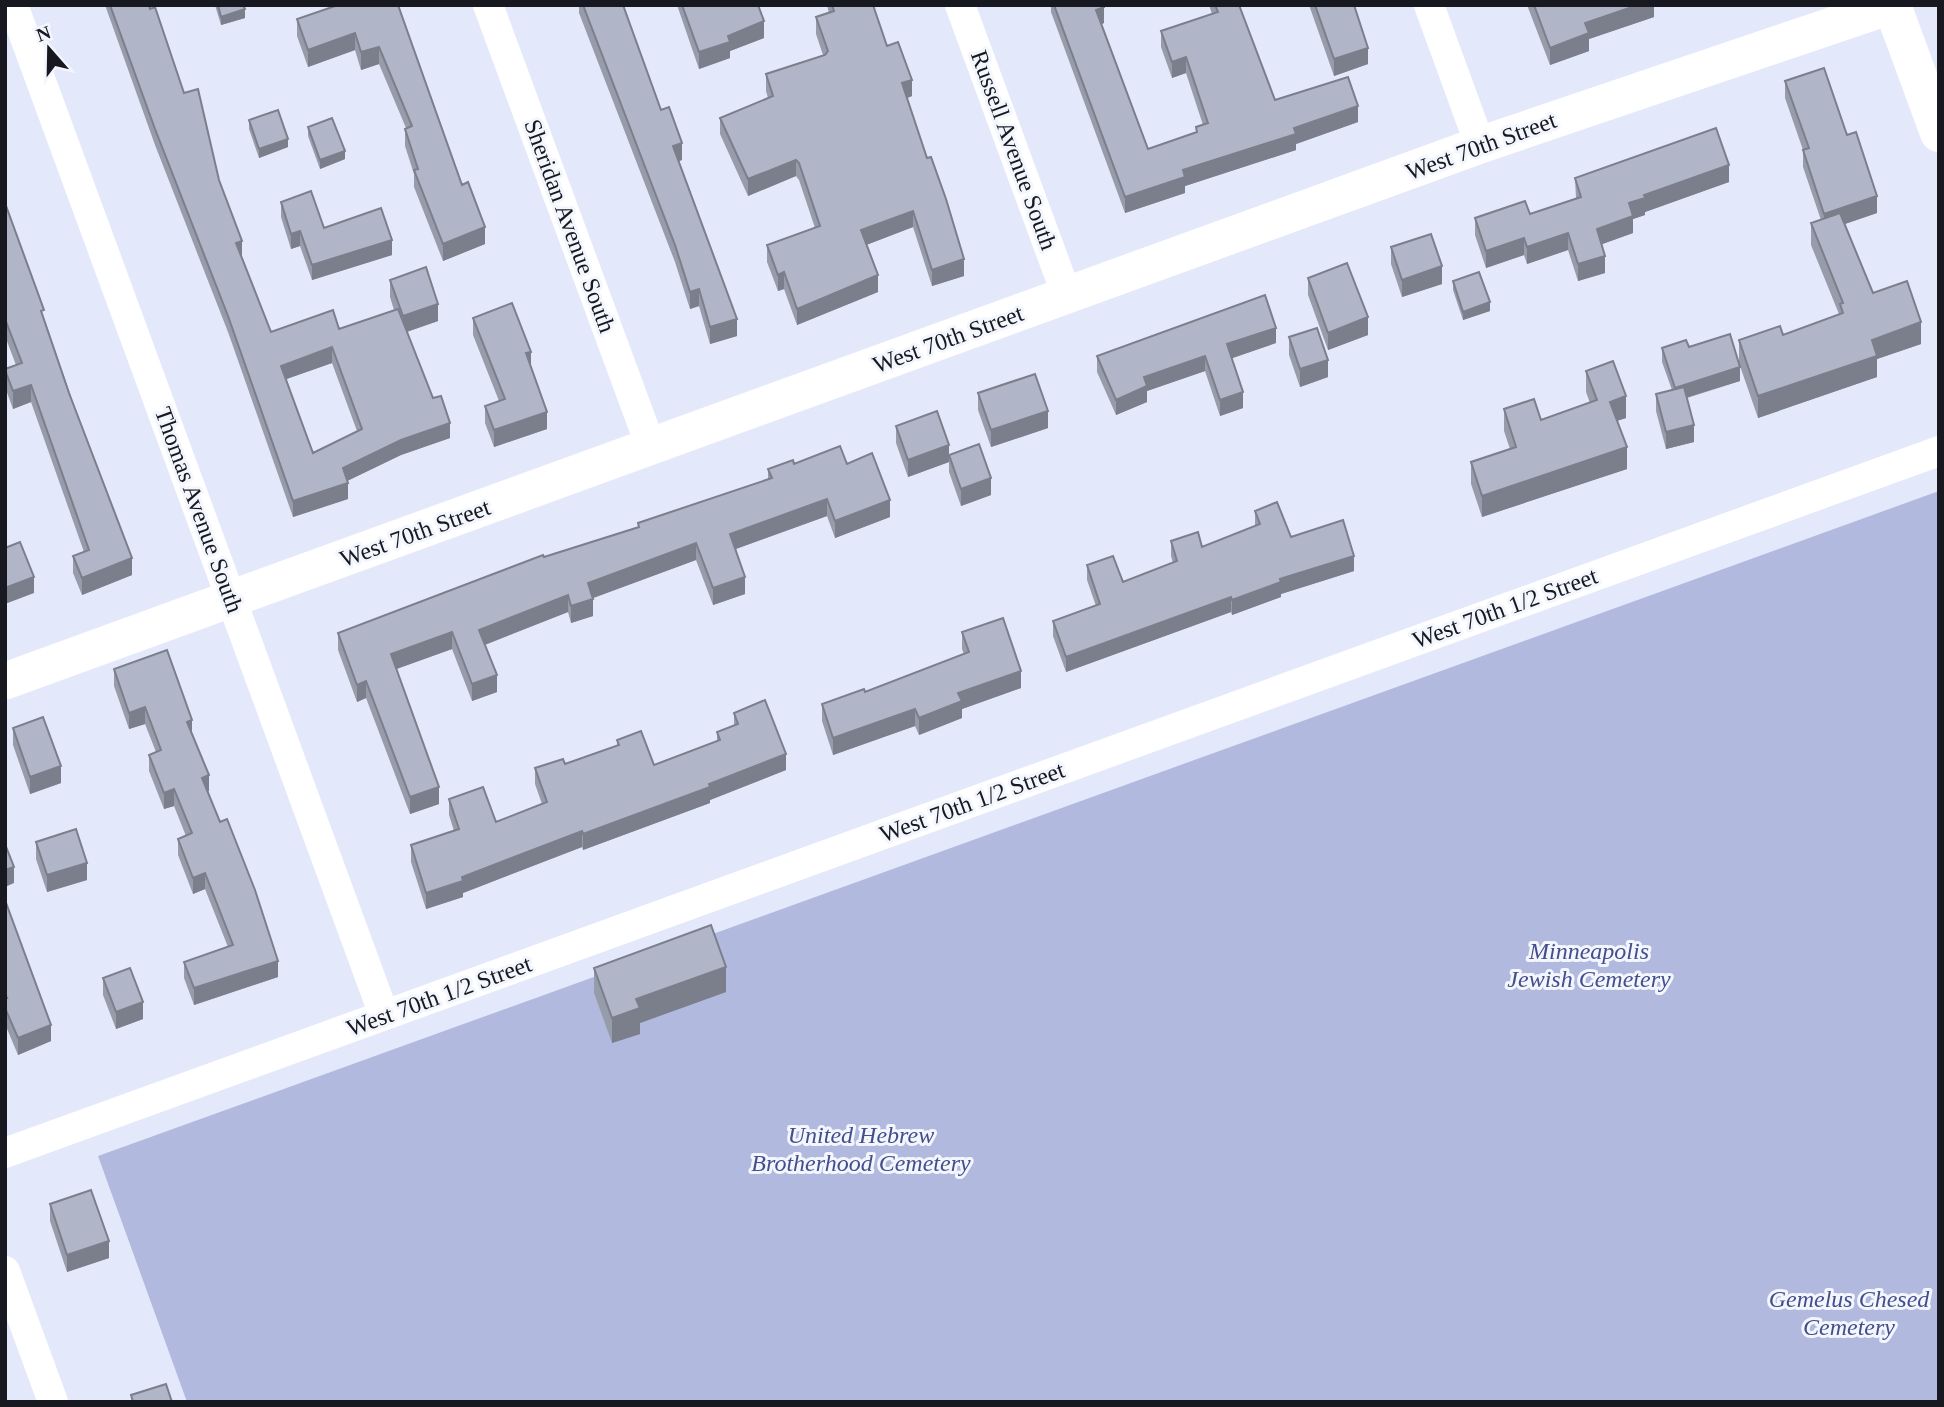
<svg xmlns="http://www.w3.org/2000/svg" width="1944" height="1407" font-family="Georgia,serif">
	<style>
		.green { fill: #b1bade }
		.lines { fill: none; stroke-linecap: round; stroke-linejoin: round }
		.minor { stroke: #fff; stroke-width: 30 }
		.tertiary { stroke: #fff; stroke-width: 37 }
		.secondary { stroke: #fff; stroke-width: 38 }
		.wall { fill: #979cab; fill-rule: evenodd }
		.shaded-wall { fill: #7b7f8b }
		.building { fill: #b0b5c7; stroke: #7b7f8b; stroke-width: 2; fill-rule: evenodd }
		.labels { text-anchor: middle; stroke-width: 6; stroke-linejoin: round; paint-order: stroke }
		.street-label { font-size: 24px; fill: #181920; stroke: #f4f6fe }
		.park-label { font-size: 24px; font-style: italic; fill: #434e8c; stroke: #f4f6fe }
	</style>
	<rect width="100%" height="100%" fill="#e4e8fb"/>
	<path class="green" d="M1939,491V1402H187L98,1156Z"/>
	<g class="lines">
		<path class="minor" d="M13,5L384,1015
			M488,5L651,447
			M960,5L1067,296
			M1429,5L1480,145
			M5,1153L1939,451
			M5,1271L53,1402"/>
		<path class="tertiary" d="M5,681L1480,145L1893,5"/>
		<path class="secondary" d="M1892,5L1939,133"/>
	</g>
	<path class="wall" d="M105,5H149L219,180L241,257L271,332L339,329L394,310L390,297V280L438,321L407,332L433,398L450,438L401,455L347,481L348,499L293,517L228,332L155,145ZM332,363L357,431L313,453L286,379Z
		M215,5H243L245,18L221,25Z
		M398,5L462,185L485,244L443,261L414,187V174L405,146V129L406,128L379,64L361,70L355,50L308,67L297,36V19Z
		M579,5H623L661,110L682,160L679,161L737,336L710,344L699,306L690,309L675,262L579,13Z
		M677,5H758L764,38L730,51V58L699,69Z
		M827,5H873L887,46L912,96L907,98L964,276L932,286L913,227L866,245L878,292L797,325L784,289L778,291L767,262V245L815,228L799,180L796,176L748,196L720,134V118L768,98L766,91V74L823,55L816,34V17L829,13Z
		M1051,5H1104V23L1102,24L1148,149L1196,133V127L1203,125L1186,73L1172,78L1161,47V31L1212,14L1209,5H1239L1275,100L1358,122L1296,144V150L1185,186V193L1125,213L1051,12Z
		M1309,5H1354L1368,64L1334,76Z
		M1527,5H1654V17L1589,39V51L1550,65Z
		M1785,81L1847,135L1877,213L1845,224L1873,293L1921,344L1877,359V377L1758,418L1739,363L1740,381L1687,398L1694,442L1666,449L1656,411V394L1672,390L1662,362V348L1689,347L1739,361V340L1783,335L1839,314L1811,245V223L1821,220L1803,167V150L1785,98Z
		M249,120L288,147L259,158L249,129Z
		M308,127L345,159L320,169L308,136Z
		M1575,178L1729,182L1645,212V215L1633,219V233L1602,244L1605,273L1578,281L1568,250L1527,264L1524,255L1486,268L1475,235V218L1530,214L1576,198Z
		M281,202L324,228L392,255L312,280L300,246L291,249L281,217Z
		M5,203L132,575L82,595L73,573V556L84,552L31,402L13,409L5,387V369L16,365L5,336Z
		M1391,247L1442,284L1402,297L1391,264Z
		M1308,278L1368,335L1328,350L1308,295Z
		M1453,281L1490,311L1463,320L1453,290Z
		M473,318L531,366L547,429L494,447L485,423V406L499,401L473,335Z
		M1289,337L1328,377L1300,387L1289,355Z
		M1276,343L1232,358L1243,408L1220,416L1205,371L1147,391V402L1116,415L1097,372V356Z
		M1586,371L1626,418L1617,421L1627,469L1482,517L1471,484V462L1510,449L1504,431V409L1541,420L1590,403L1586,392Z
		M978,393L1048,428L991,447L978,410Z
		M896,426L949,455L991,495L961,506L949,472V462L908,477L896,443Z
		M794,464H847L890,517L835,538L827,516L736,549L745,594L713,605L696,560L592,598L593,616L571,623L568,612L485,645L497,692L472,701L452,649L396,669L439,804L410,814L366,698L357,702L338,650V633L544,557L638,528V523L768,479V469Z
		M1255,511L1291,537L1354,571L1281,594V597L1232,615L1231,612L1066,672L1053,636V621L1096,606L1087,580V565L1123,582L1173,563L1171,556V541L1202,547L1255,526Z
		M962,632L1021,688L962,709V718L919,735L915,726L833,755L822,721V704L865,692L964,654L962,649Z
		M114,669L192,733L208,792L278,977L194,1005L184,978V962L228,947L205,889L193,894L178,855V839L186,836L174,806L164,809L149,771V755L156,752L145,724L129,729L114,686Z
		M734,713L786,770L710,800V803L583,850L582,847L463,893V897L426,909L411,862V845L454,831L449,815V799L496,822L542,804L535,784V768L565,764L617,746V740L654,765L717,741V732L734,725Z
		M13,728L61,783L30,794L13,745Z
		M36,842L87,880L47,892L36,859Z
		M5,900L51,1041L18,1055L5,1024Z
		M594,968L726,992L640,1023V1034L612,1043L594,993Z
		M103,978L143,1019L116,1029L103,995Z
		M50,1204L109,1258L67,1272L50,1221Z"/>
	<path class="shaded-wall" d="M1638,5H1654V17L1589,39V51L1550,65V48L1585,23Z
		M1104,7V23L1096,26V10Z
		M245,9V18L221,25V17Z
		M764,21V38L730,51V58L699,69V52L728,36Z
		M355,33V50L308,67V50Z
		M379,47V64L361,70V52Z
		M1368,48V64L1334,76V59Z
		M1186,57V73L1172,78V62Z
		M912,80V96L902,100V83Z
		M1358,106V122L1296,144V150L1185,186V193L1125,213V197L1183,170L1294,128Z
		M288,139V147L259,158V149Z
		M682,143V160L673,163V146Z
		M345,151V159L320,169V160Z
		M796,160V176L748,196V179Z
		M1729,165V182L1645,212V215L1633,219V233L1597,246V229L1629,203L1644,195Z
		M1877,196V213L1824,231V214Z
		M913,211V227L861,247V230Z
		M485,227V244L443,261V244Z
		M300,231V246L291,249V234Z
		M1568,233V250L1527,264V247Z
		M1524,238V255L1486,268V251Z
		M392,240V255L312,280V265Z
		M242,241V257L236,243Z
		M1605,256V273L1578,281V264Z
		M964,259V276L932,286V270Z
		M1442,266V284L1402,297V280Z
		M784,272V289L778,291V275Z
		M878,275V292L797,325V309Z
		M699,289V306L690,309V292Z
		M1490,302V311L1463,320V312Z
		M438,304V321L403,333V316Z
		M1368,317V335L1328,350V333Z
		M737,319V336L710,344V327Z
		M1921,322V344L1877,359V377L1758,418V396L1872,340Z
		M1276,328V343L1227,360V344Z
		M332,347V363L281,381V366Z
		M531,352V369L526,353Z
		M1205,356V371L1147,391V402L1116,415V400L1144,377Z
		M1328,360V377L1300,387V369Z
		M1740,367V381L1675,401V388Z
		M31,385V402L13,409V391Z
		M1243,392V408L1220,416V400Z
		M1626,396V418L1610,423V402Z
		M1048,411V428L991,447V430Z
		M547,412V429L494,447V430Z
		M450,423V438L401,455L343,483V468L401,440Z
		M1694,425V442L1666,449V432Z
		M949,445V462L908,477V460Z
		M1627,447V469L1482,517V496Z
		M991,478V495L961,506V489Z
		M348,483V499L293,517V501Z
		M827,499V516L730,551V534Z
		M890,500V517L835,538V521Z
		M696,543V560L588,600V583Z
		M1354,556V571L1281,594V597L1232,615V600L1280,579Z
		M132,558V575L82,595V578Z
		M34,577V593L5,604V588Z
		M745,577V594L713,605V588Z
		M568,595V612L479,647V630Z
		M1231,597V612L1066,672V657Z
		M593,599V616L571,623V606Z
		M452,632V649L391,671V654Z
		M1021,671V688L962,709V718L919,735V718L958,693Z
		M497,675V692L472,701V684Z
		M366,681V698L357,702V685Z
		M145,707V724L129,729V713Z
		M915,709V726L833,755V738Z
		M192,720V736L187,722Z
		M786,754V770L710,800V803L583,850V834Z
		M61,766V783L30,794V777Z
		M209,775V791L202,794V778Z
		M439,787V804L410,814V797Z
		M174,789V806L164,809V793Z
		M582,831V847L463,893V897L426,909V893L462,877Z
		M87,863V880L47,892V875Z
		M14,867V883L5,887V870Z
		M205,873V889L193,894V878Z
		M278,961V977L194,1005V988Z
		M726,967V992L640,1023V1034L612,1043V1018L636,999Z
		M143,1002V1019L116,1029V1012Z
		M51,1025V1041L18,1055V1038Z
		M109,1241V1258L67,1272V1255Z"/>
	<path class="building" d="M110,5H149L150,9L155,7L184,93L198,89L219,180L242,241L236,243L271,332L333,310L339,329L398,309L433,398L441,396L450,423L401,440L343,468L348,483L293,501L228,316L155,129ZM332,347L362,429L313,453L281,366Z
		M218,5H243L245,9L221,17Z
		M338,5H398L462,185L468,182L485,227L443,244L414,170L418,169L405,129L412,126L379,47L361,52L355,33L308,50L297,19Z
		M583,5H623L661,110L669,107L682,143L673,146L737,319L710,327L699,289L690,292L675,245Z
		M682,5H758L764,21L728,36L730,42L699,52Z
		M832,5H873L887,46L898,42L912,80L902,83L927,158L931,157L946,199L964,259L932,270L913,211L861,230L878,275L797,309L784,272L778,275L767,245L820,226L799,163L796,160L748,179L720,118L773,96L766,74L825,55L828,51L816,17L834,11Z
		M1054,5H1104V7L1096,10L1148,149L1197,132L1196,127L1208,123L1186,57L1172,62L1161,31L1218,12L1215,5H1239L1275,100L1348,77L1358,106L1294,128L1296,134L1183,170L1185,177L1125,197Z
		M1315,5H1354L1368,48L1334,59Z
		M1534,5H1638L1585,23L1589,33L1550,48Z
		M1824,68L1847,135L1856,132L1877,196L1824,214L1803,150L1809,148L1785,81Z
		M278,110L288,139L259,149L249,120Z
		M332,118L345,151L320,160L308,127Z
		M1716,128L1729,165L1644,195L1645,198L1629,203L1633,216L1597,229L1605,256L1578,264L1568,233L1527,247L1524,238L1486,251L1475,218L1525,201L1530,214L1581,197L1575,178Z
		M311,191L324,228L381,208L392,240L312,265L300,231L291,234L281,202Z
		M5,203L44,310L41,311L69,393L132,558L82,578L73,556L89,550L31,385L13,391L5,370V369L22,363L5,319Z
		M1840,213L1873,293L1907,281L1921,322L1872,340L1877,356L1758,396L1739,340L1780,326L1783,335L1843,313L1840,304L1843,303L1811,223Z
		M1431,234L1442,266L1402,280L1391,247Z
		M1347,263L1368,317L1328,333L1308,278Z
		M426,267L438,304L403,316L390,280Z
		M1479,272L1490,302L1463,312L1453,281Z
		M1265,295L1276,328L1227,344L1243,392L1220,400L1205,356L1144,377L1147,386L1116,400L1097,356Z
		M512,303L531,352L526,353L547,412L494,430L485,406L505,399L473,318Z
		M1317,328L1328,360L1300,369L1289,337Z
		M1730,334L1740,367L1675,388L1662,348L1686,340L1689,347Z
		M1613,361L1626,396L1610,402L1627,447L1482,496L1471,462L1516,447L1504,409L1534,399L1541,420L1597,400L1586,371Z
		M1035,374L1048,411L991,430L978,393Z
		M1684,387L1694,425L1666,432L1656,394Z
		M937,411L949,445L908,460L896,426Z
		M979,444L991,478L961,489L949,455Z
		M840,446L847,464L872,453L890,500L835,521L827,499L730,534L745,577L713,588L696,543L588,583L593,599L571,606L568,595L479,630L497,675L472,684L452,632L391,654L439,787L410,797L366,681L357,685L338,633L543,555L544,557L639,527L638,523L772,478L768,469L793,460L794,464Z
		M1277,502L1291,537L1343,520L1354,556L1280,579L1281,582L1232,600L1231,597L1066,657L1053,621L1100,604L1087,565L1113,556L1123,582L1177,561L1171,541L1198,532L1202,547L1260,524L1255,511Z
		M20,542L34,577L5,588V548Z
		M1003,618L1021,671L958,693L962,701L919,718L915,709L833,738L822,704L864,689L865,692L969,652L962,632Z
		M167,650L192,720L187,722L209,775L202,778L220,822L227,819L255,890L278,961L194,988L184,962L233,945L205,873L193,878L178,839L192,833L174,789L164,793L149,755L161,750L145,707L129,713L114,669Z
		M765,700L786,754L709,784L710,787L583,834L582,831L462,877L463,881L426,893L411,845L459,829L449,799L483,787L496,822L547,802L535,768L563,759L565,764L619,745L617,740L641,731L654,765L720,740L717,732L738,724L734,713Z
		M43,717L61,766L30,777L13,728Z
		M76,829L87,863L47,875L36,842Z
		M5,844L14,867L5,870Z
		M5,900L51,1025L18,1038L5,1008V998H7L5,994Z
		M711,925L726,967L636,999L640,1008L612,1018L594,968Z
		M130,968L143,1002L116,1012L103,978Z
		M91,1190L109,1241L67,1255L50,1204Z
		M166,1384L172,1402H133L131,1395Z"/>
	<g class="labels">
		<g class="street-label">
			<text transform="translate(1481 146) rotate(-20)" y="8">West 70th Street</text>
			<text transform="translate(1014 150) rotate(70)" y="8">Russell Avenue South</text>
			<text transform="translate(570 226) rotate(70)" y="8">Sheridan Avenue South</text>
			<text transform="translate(948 339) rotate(-20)" y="8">West 70th Street</text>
			<text transform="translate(199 510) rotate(70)" y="8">Thomas Avenue South</text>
			<text transform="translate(415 533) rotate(-20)" y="8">West 70th Street</text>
			<text transform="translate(1505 608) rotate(-20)" y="8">West 70th 1/2 Street</text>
			<text transform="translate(972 802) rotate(-20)" y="8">West 70th 1/2 Street</text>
			<text transform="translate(439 996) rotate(-20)" y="8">West 70th 1/2 Street</text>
		</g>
		<g class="park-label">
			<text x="1589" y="959">Minneapolis<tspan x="1589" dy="28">Jewish Cemetery</tspan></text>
			<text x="861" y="1143">United Hebrew<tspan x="861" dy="28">Brotherhood Cemetery</tspan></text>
			<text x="1849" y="1307">Gemelus Chesed<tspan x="1849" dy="28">Cemetery</tspan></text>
		</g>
	</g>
	<rect width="1944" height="1407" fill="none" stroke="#181920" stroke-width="14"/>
	<g transform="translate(49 49) rotate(340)" stroke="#f4f6fe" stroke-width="5" paint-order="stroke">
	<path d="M0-5L12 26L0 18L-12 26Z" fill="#181920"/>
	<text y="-10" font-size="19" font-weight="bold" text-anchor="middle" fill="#181920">N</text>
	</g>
</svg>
